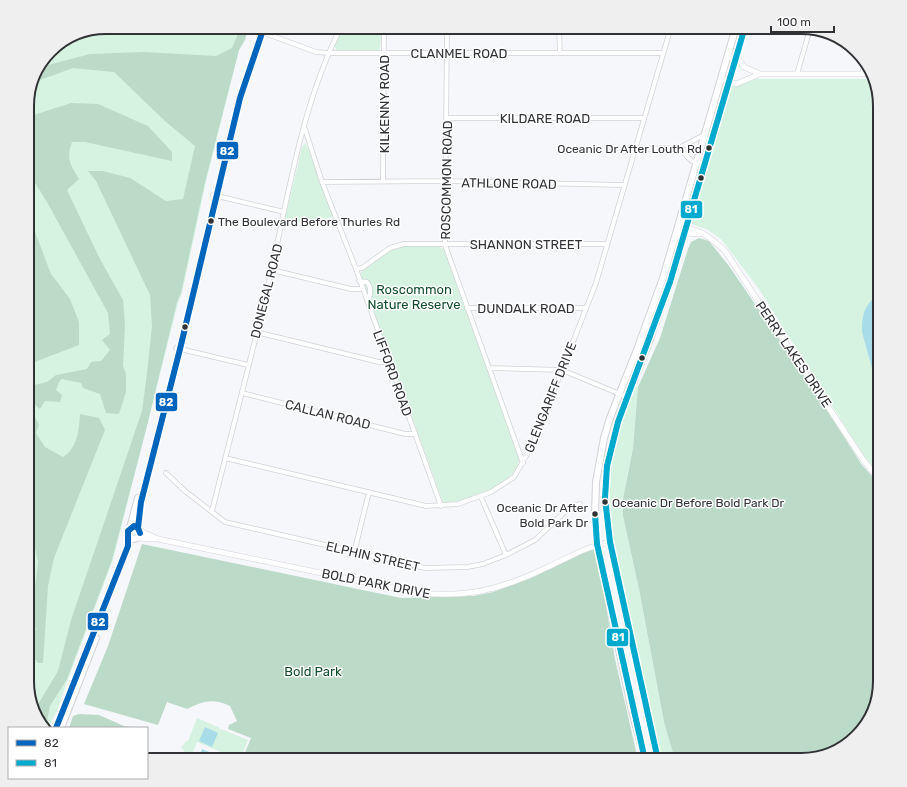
<svg xmlns="http://www.w3.org/2000/svg" width="907" height="787" font-family="Rubik,sans-serif">
	<style>
		.green { fill: #d6f3e1 }
		.forest { fill: #bcdac8 }
		.water { fill: #a8dce8 }
		.lines { fill: none; stroke-linecap: round; stroke-linejoin: round }
		.minor-casing { stroke: #d2d3d7; stroke-width: 5.5 }
		.tertiary-casing { stroke: #d2d3d7; stroke-width: 6 }
		.primary-casing { stroke: #d2d3d7; stroke-width: 8 }
		.minor { stroke: #fefefe; stroke-width: 4 }
		.tertiary { stroke: #fefefe; stroke-width: 5 }
		.primary { stroke: #fefefe; stroke-width: 6 }
		.bus-1-casing { stroke: #fff; stroke-width: 9 }
		.bus-2-casing { stroke: #fff; stroke-width: 9 }
		.bus-1 { stroke: #0065bd; stroke-width: 6 }
		.bus-2 { stroke: #00a9ce; stroke-width: 6 }
		.bus-dot { fill: #313236; stroke: #fff; stroke-width: 1.5 }
		.labels { text-anchor: middle; stroke-width: 3; stroke-linejoin: round; paint-order: stroke }
		.bus-label { font-size: 12px; fill: #313236; stroke: #fff; text-anchor: end }
		.street-label { font-size: 13px; fill: #313236; stroke: #fff }
		.park-label { font-size: 13px; fill: #104d2b; stroke: #fff }
		.rim { fill: none; stroke: #313236; stroke-width: 2 }
		.line-badge { stroke: #fff; stroke-width: 1.5 }
		.badge-label { font-size: 11px; text-anchor: middle; font-weight: bold; fill: #fff }
	</style>
	<rect width="100%" height="100%" fill="#f5f7fb"/>
	<path class="green" d="M106,27H249L245,40L239,50L206,182L182,293L178,303L113,560L68,679L57,711L48,728H44L35,716L27,686V101L35,71L54,47L76,33Z
		M344,27H382L380,49L378,51L336,50L334,45Z
		M754,79H875L880,106V477L865,458L759,289L721,239L708,230L689,223L729,87Z
		M306,143L334,216L310,225L285,219L302,147Z
		M402,246H438L444,249L519,459C518,484 464,505 443,502L361,277V272L364,268L391,250Z
		M634,386L638,387L633,448L626,482L623,516L639,589L664,722L675,760H661L612,541L608,502L609,466L620,423Z
		M197,718L220,728L219,732L221,729L248,740L240,760L197,742L193,752L196,754L194,759L190,757L188,760H180L184,750L181,748L186,741H188Z"/>
	<path class="forest" d="M167,27H221V29L206,31Z
		M241,27H248L245,40L239,50L205,182L181,293L177,302L147,426L112,560L67,679L50,706L46,728H44L34,711L58,671L71,620L142,411L147,373L152,326L150,295L96,181L88,171H103L130,178L166,201L183,199L195,146L166,122L114,72L73,68L32,83L37,68L90,54L144,52L216,56L232,48Z
		M71,103L98,104L148,126L172,152V161L85,142H72C66,158 70,165 79,179L67,190L100,259L123,300L125,324L123,366L126,373V392L119,414L106,413L100,394L83,388L81,383L62,379L59,382L56,390L62,395L60,402L45,401L40,409L36,406L27,389L34,385L47,382L56,375L87,369L91,362L101,361L110,350L102,340L110,334L108,313L47,202L27,170V122L34,115Z
		M27,211L51,274L70,299L79,322V345L27,365Z
		M699,238L709,241L729,266L810,384L862,465L880,485V686L874,712L857,737L832,754L801,760H675L664,722L639,589L623,516V499L633,448L638,387L660,338L688,249L691,242Z
		M27,402L39,425L36,433L45,447L63,457C78,447 79,430 80,414L99,418L105,430L54,558L48,586L43,663H38L34,658L29,640L36,629L31,619L38,562L31,529V494L27,464Z
		M142,544L401,598L474,596L493,592L531,578L596,546L615,659L638,760H242L251,738L228,729L229,725L237,721L230,706C212,698 204,701 187,709L167,702L158,725L84,704L108,646Z
		M79,714L99,715L124,726L139,728H69L73,716Z"/>
	<path class="water" d="M880,290V397L862,332C862,309 866,307 880,290Z
		M205,727L218,733L212,747L199,741Z
		M202,749L228,760H198Z"/>
	<g class="lines">
		<defs>
			<path id="minor" d="M447,27L445,245L523,463
				M559,27L560,53
				M259,31L316,52L328,53H663
				M797,74L810,29
				M862,74L865,62
				M446,118H644
				M305,129L322,182L356,269L441,506
				M679,148C687,155 692,167 705,162
				M635,149L679,148L702,136L711,141
				M383,181L384,27
				M322,182L446,181L624,185
				M213,195L284,212
				M356,269L362,268L390,248L404,244H607
				M272,270L351,289H362
				M359,281L367,282C372,288 370,296 368,303
				M467,308H585
				M256,332L379,362H389
				M176,348L248,365
				M489,368L562,370L627,397
				M242,393L405,434H415
				M225,458L426,506L458,504L491,492L514,477L533,444L596,283L671,27
				M166,473L185,491L225,522L425,568L467,567L483,564L506,555L535,540L570,507L580,504
				M481,497L506,555
				M212,511C232,430 254,349 272,268C290,186 303,102 341,27
				M354,553L369,492"/>
			<path id="tertiary" d="M728,57L738,58L744,67L760,74H873
				M721,79L736,84L760,74
				M680,219L687,233L700,234
				M676,238L679,234L685,229C697,226 717,243 725,251L862,458L880,481
				M140,531L158,539L412,592C464,599 501,590 548,567C568,558 588,546 610,542
				M137,538L155,539"/>
			<path id="primary" d="M130,528L138,498
				M138,528V518L141,502L180,349L240,98L264,27
				M56,728L128,546L129,537L128,531L132,526L138,528L140,533L137,538L133,539L129,537
				M61,728L96,638
				M645,760L631,707L597,544L595,515L596,482L604,438L610,418L638,347L663,278L736,27
				M658,760L610,542L605,498L607,466L618,422L650,339L670,282L745,27"/>
		</defs>
		<use href="#minor" class="minor-casing"/>
		<use href="#tertiary" class="tertiary-casing"/>
		<use href="#primary" class="primary-casing"/>
		<use href="#minor" class="minor"/>
		<use href="#tertiary" class="tertiary"/>
		<use href="#primary" class="primary"/>
		<defs>
			<path id="bus-1" d="M138,528L141,502L180,349L240,98L264,27
				M56,728L128,546V531L134,526L138,528L140,533"/>
			<path id="bus-2" d="M595,514L597,544L645,760
				M658,760L610,542L605,498L607,466L618,422L670,282L745,27"/>
		</defs>
		<use href="#bus-1" class="bus-1-casing"/>
		<use href="#bus-2" class="bus-2-casing"/>
		<use href="#bus-1" class="bus-1"/>
		<use href="#bus-2" class="bus-2"/>
	</g>
	<g class="bus-dot">
		<circle cx="709" cy="148" r="3.5"/>
		<circle cx="701" cy="178" r="3.5"/>
		<circle cx="211" cy="221" r="3.5"/>
		<circle cx="185" cy="327" r="3.5"/>
		<circle cx="642" cy="358" r="3.5"/>
		<circle cx="605" cy="502" r="3.5"/>
		<circle cx="595" cy="514" r="3.5"/>
	</g>
	<g class="labels">
		<g class="bus-label">
			<text x="702" y="153">Oceanic Dr After Louth Rd</text>
			<text x="218" y="226" text-anchor="start">The Boulevard Before Thurles Rd</text>
			<text x="612" y="507" text-anchor="start">Oceanic Dr Before Bold Park Dr</text>
			<text x="588" y="512">Oceanic Dr After<tspan x="588" dy="15">Bold Park Dr</tspan></text>
		</g>
		<g class="street-label">
			<text x="459" y="58">CLANMEL ROAD</text>
			<text transform="translate(384 104) rotate(-90)" y="5">KILKENNY ROAD</text>
			<text x="545" y="123">KILDARE ROAD</text>
			<text transform="translate(446 180) rotate(-89)" y="5">ROSCOMMON ROAD</text>
			<text transform="translate(509 183) rotate(1)" y="5">ATHLONE ROAD</text>
			<text x="526" y="249">SHANNON STREET</text>
			<text transform="translate(266 291) rotate(-76)" y="5">DONEGAL ROAD</text>
			<text x="526" y="313">DUNDALK ROAD</text>
			<text transform="translate(794 354) rotate(56)" y="5">PERRY LAKES DRIVE</text>
			<text transform="translate(393 373) rotate(70)" y="5">LIFFORD ROAD</text>
			<text transform="translate(550 397) rotate(-68)" y="5">GLENGARIFF DRIVE</text>
			<text transform="translate(328 414) rotate(14)" y="5">CALLAN ROAD</text>
			<text transform="translate(373 556) rotate(13)" y="5">ELPHIN STREET</text>
			<text transform="translate(376 583) rotate(11)" y="5">BOLD PARK DRIVE</text>
		</g>
		<g class="park-label">
			<text x="414" y="294">Roscommon<tspan x="414" dy="15">Nature Reserve</tspan></text>
			<text x="313" y="676">Bold Park</text>
		</g>
	</g>
	<path d="M0 0H907V787H0ZM106 34H801A72 72 0 0 1 873 106V681A72 72 0 0 1 801 753H106A72 72 0 0 1 34 681V106A72 72 0 0 1 106 34Z" fill="#efefef" fill-rule="evenodd"/>
	<path class="rim" d="M106 34H801A72 72 0 0 1 873 106V681A72 72 0 0 1 801 753H106A72 72 0 0 1 34 681V106A72 72 0 0 1 106 34Z"/>
	<g class="line-badge">
		<rect x="216" y="141" width="23" height="19" rx="4" fill="#0065bd"/>
		<rect x="680" y="200" width="23" height="19" rx="4" fill="#00a9ce"/>
		<rect x="155" y="392" width="23" height="20" rx="4" fill="#0065bd"/>
		<rect x="87" y="612" width="22" height="19" rx="4" fill="#0065bd"/>
		<rect x="606" y="628" width="23" height="19" rx="4" fill="#00a9ce"/>
	</g>
	<g class="badge-label">
		<text x="227" y="155">82</text>
		<text x="691" y="213">81</text>
		<text x="166" y="406">82</text>
		<text x="98" y="626">82</text>
		<text x="618" y="641">81</text>
	</g>
	<rect x="8" y="727" width="140" height="52" fill="#ffffff" stroke="#adadaf"/>
	<rect x="16" y="740" width="20" height="6" fill="#0065bd" stroke="#adadaf"/>
	<text x="44" y="747" font-size="12" fill="#313236">82</text>
	<rect x="16" y="760" width="20" height="6" fill="#00a9ce" stroke="#adadaf"/>
	<text x="44" y="767" font-size="12" fill="#313236">81</text>
	<path d="M771 26v6h63v-6" fill="none" stroke="#313236" stroke-width="2"/>
	<text x="777" y="26" font-size="12" fill="#313236" stroke="#ffffff" stroke-width="3" paint-order="stroke">100 m</text>
</svg>
